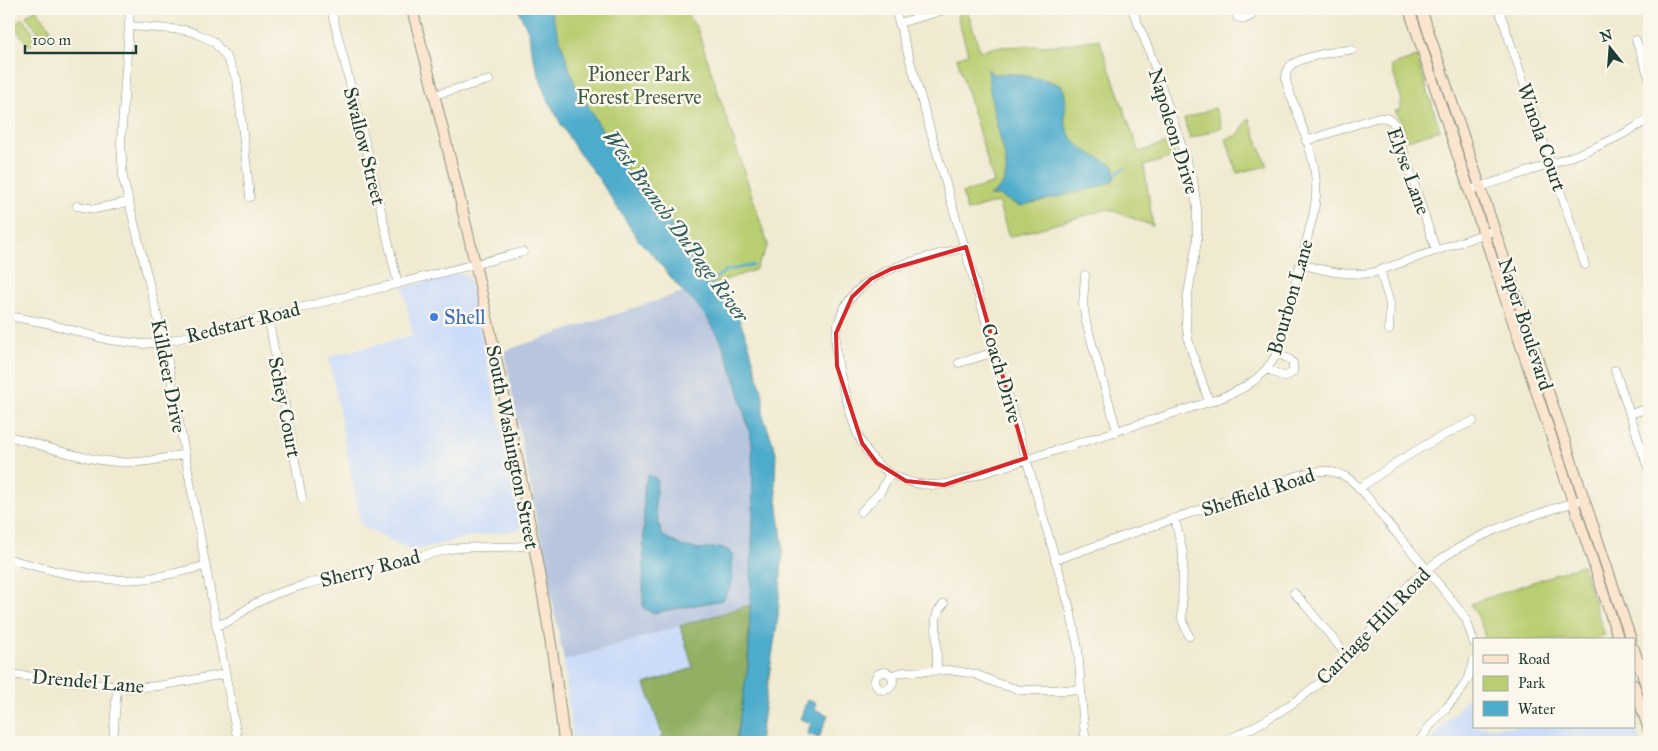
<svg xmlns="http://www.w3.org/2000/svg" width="1658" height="751" font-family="'IM FELL Great Primer',serif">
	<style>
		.built { fill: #cadcf9 }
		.industrial { fill: #b7c5de }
		.green { fill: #b9cd71; stroke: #6c8552 }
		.forest { fill: #92b063; stroke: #58764c }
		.water { fill: #4daccc; stroke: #367480 }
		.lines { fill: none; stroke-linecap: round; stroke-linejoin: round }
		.stream { stroke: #4daccc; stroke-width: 2.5 }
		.minor-casing { stroke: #889482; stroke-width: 9 }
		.secondary-casing { stroke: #889482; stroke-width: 12 }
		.minor { stroke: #fff; stroke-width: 8 }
		.secondary { stroke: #fbe5cf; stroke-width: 10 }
		.marked { fill: none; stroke: #d62828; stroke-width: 4; stroke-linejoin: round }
		.shop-dot { fill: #3f7fe0; stroke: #fbf7ec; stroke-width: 2 }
		.labels { text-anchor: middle; stroke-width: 5; stroke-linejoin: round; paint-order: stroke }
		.park-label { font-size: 20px; fill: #3e5a40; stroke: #fbf7ec }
		.street-label { font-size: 20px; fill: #1f3d34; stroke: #fbf7ec }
		.shop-label { font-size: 20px; fill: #366cbe; stroke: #fbf7ec; text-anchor: start }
		.water-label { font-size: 21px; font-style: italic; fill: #2d5e62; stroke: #fbf7ec }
	</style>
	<rect width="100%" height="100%" fill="#fbf7ec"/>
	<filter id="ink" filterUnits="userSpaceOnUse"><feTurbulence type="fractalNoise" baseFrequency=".02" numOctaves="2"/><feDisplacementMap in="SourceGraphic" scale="10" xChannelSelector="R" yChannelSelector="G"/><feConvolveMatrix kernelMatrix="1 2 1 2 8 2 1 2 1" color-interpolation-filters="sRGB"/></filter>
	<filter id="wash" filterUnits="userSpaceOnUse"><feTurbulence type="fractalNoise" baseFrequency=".0096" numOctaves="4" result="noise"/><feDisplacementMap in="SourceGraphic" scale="20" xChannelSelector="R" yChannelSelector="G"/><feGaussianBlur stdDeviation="1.12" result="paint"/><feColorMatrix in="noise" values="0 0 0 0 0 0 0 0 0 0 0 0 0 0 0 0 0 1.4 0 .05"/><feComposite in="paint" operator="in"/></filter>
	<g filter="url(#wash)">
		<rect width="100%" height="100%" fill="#f0ead1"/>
		<path class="built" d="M9,111L13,118L17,207L9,233Z
			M462,273L467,275L471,284L522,529L468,537L412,551L361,525L329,357L413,336L403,288Z
			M680,626L693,668L645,684L662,734L660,742H573L564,661Z
			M1474,689V727H1634V721L1641,742H1431L1446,721L1459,709Z"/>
		<path class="industrial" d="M683,292L695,302L721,340L737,385L749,429L752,443L753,518L750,605L564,661L504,351Z"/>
		<path class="green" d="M36,9L51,29L42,37L26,16Z
			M529,9H683L697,28L768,245L755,270L701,288L650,224Z
			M968,12L980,51L996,47L1060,45L1099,39L1139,152L1170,142L1175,156L1144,166L1153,226L1108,209L1009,237L998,202L967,211L962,193L994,183L957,58L968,54L957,15Z
			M23,18L38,39L29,46L13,25Z
			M1417,57L1440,130L1407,140L1400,118L1395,111L1401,110L1400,104L1402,101L1391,66Z
			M1215,108L1222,127L1190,139L1184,119Z
			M1249,118L1267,166L1237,173L1226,139L1238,135Z
			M1582,565L1605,635L1592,640H1485C1483,626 1478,615 1470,604Z"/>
		<path class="forest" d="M750,605L748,666L736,742H660L662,734L645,684L693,668L680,626Z"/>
		<path class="water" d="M518,9H550L574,82L617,156L627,171L640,183L664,212L710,289L728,300L734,308L747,338L760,385L763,396V415L776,452L775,483L783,547L778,617L759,742H736L748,666L753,518L752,443L737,385L721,340L709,321L695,302L683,292L651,253L639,241L599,179L578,152L562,126L545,94L531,50L529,33Z
			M988,69L993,74H1015L1046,80L1062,86C1068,100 1065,102 1065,117C1066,145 1091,154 1113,165L1116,174L1113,181L1099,187L1020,206L999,196H989C999,190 1005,183 1006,172C1007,158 1001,143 998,130C993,110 989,90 988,69Z
			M648,475L657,479L655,508L662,535L681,546L700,549L721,547L729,551L732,555V584L723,600L653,613L643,608L644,485Z
			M807,700L816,703L814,709L828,715L819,738L807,734L811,723L800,719Z"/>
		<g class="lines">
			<path class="stream" d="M1116,174L1125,168
				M710,289L712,287L713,280L725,271L753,265"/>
		</g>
	</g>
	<g filter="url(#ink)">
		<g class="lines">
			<defs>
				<path id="minor" d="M130,9L121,142L123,178L166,351L238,742
					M331,9L368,154L398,284
					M895,9L1070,609L1078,648L1083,718L1086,742
					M1132,9L1149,50L1193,180L1197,209V241L1187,300L1186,324L1189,343L1209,402
					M1234,9L1237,17L1245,19L1251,16L1254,9
					M1499,9L1585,265
					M899,23L948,9
					M130,26L185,30L195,33L213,41L227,58L237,80L250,197
					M1636,40L1649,77
					M434,95L489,80
					M1306,141L1375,118C1384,117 1389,117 1395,125L1436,251
					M1470,190C1531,170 1595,154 1649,119
					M77,206L95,209L128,202
					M966,247C931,257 884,264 858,290C826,322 835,359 846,397C850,412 854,429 862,443C880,477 916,490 952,483L1209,402C1237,393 1263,381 1277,353L1313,216C1315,206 1317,196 1316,185C1315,151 1296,114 1286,81C1286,75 1286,70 1290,66C1300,57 1338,50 1352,50
					M1300,264C1327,271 1345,276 1372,273L1495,230
					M1380,270L1390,304L1389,330
					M1085,275L1083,304L1086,322L1117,431
					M9,316L46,323L109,340L143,344L154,343L173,340L268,316L523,252
					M268,316L302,498
					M959,363L995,352
					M1267,369L1285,377L1293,372V363L1289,359L1277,353
					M1615,370L1649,471
					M1630,414L1649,408
					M9,436C44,446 80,459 117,462C140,464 162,459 185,454
					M1359,489C1396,461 1431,440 1473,421
					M861,512L881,491L890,473
					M1175,519L1183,553L1182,619L1189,636
					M9,559C53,571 95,583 141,579C163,577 184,571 205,566
					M1055,560L1303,474C1317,470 1331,469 1344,476C1359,483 1375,507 1386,521C1413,553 1441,585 1466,619L1474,643
					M1294,593L1302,601L1348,657
					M216,626L229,621L254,604L275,594L307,584L450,549C478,545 506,549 533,545
					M1634,666L1649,661
					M937,670L936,617L938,611L944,604
					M875 681a9 9 0 1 1 18 0a9 9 0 1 1-18 0Z
					M9,674L128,688L158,686L225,674
					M892,675L903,672L949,670L975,674L999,684L1021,690H1081
					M113,742L117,687
					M1223,742C1274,719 1323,686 1361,643C1382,618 1400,590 1426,570C1472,533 1528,517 1584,499
					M1419,742C1435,713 1468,695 1474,660"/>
				<path id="secondary" d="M412,9C452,159 487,310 518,462C536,555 554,648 564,742
					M1409,9L1619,640
					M1421,9L1631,640
					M1634,649L1649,695
					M1634,685L1649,730"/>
			</defs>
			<use href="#minor" class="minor-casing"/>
			<use href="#secondary" class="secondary-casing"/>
			<use href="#minor" class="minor"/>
			<use href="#secondary" class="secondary"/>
		</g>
	</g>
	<path class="marked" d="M966,247L1026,458L944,485L906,481L877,463L862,443L837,366L836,333L852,297L871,279L891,269Z"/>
	<circle class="shop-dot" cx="434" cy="317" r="5"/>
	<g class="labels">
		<g class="park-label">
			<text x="639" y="81">Pioneer Park<tspan x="639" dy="23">Forest Preserve</tspan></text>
		</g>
		<g class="street-label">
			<text transform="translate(1174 131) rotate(73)" y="7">Napoleon Drive</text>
			<text transform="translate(1542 137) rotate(71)" y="7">Winola Court</text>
			<text transform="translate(365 146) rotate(76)" y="7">Swallow Street</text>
			<text transform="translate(1409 171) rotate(70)" y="7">Elyse Lane</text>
			<text transform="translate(1290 297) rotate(-74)" y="7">Bourbon Lane</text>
			<text transform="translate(243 322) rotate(-14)" y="7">Redstart Road</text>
			<text transform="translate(1526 324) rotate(72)" y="7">Naper Boulevard</text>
			<text transform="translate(1002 373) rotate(74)" y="7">Coach Drive</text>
			<text transform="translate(169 376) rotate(79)" y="7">Killdeer Drive</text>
			<text transform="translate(285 407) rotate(79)" y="7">Schey Court</text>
			<text transform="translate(513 447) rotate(79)" y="7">South Washington Street</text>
			<text transform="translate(1258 492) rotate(-18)" y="7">Sheffield Road</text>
			<text transform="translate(370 568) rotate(-14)" y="7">Sherry Road</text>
			<text transform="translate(1373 626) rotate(-46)" y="7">Carriage Hill Road</text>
			<text transform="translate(88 681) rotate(5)" y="7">Drendel Lane</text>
		</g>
		<g class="shop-label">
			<text x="444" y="324">Shell</text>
		</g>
		<g class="water-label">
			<text transform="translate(676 226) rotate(54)" y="7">West Branch DuPage River</text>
		</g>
	</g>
	<rect width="1658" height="751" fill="none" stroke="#fbf7ec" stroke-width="30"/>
	<rect x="1473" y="638" width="162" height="90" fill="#fbf7ec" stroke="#a3ada2"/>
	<rect x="1483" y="655" width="25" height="8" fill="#fbe5cf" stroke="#a3ada2"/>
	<text x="1518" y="664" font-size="15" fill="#1f3d34">Road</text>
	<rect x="1483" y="676" width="25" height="15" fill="#b9cd71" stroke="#a3ada2"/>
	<text x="1518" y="688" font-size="15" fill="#1f3d34">Park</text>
	<rect x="1483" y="701" width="25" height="15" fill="#4daccc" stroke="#a3ada2"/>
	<text x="1518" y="714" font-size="15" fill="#1f3d34">Water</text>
	<g transform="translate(1610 48) rotate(343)" stroke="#fbf7ec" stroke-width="4" paint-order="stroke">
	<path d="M0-4L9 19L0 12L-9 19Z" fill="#1f3d34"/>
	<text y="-8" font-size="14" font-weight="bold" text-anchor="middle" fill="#1f3d34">N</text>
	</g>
	<path d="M25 45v8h111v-8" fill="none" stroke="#1f3d34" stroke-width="2.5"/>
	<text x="32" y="45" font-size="15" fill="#1f3d34" stroke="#fbf7ec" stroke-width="4" paint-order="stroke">100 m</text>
</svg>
